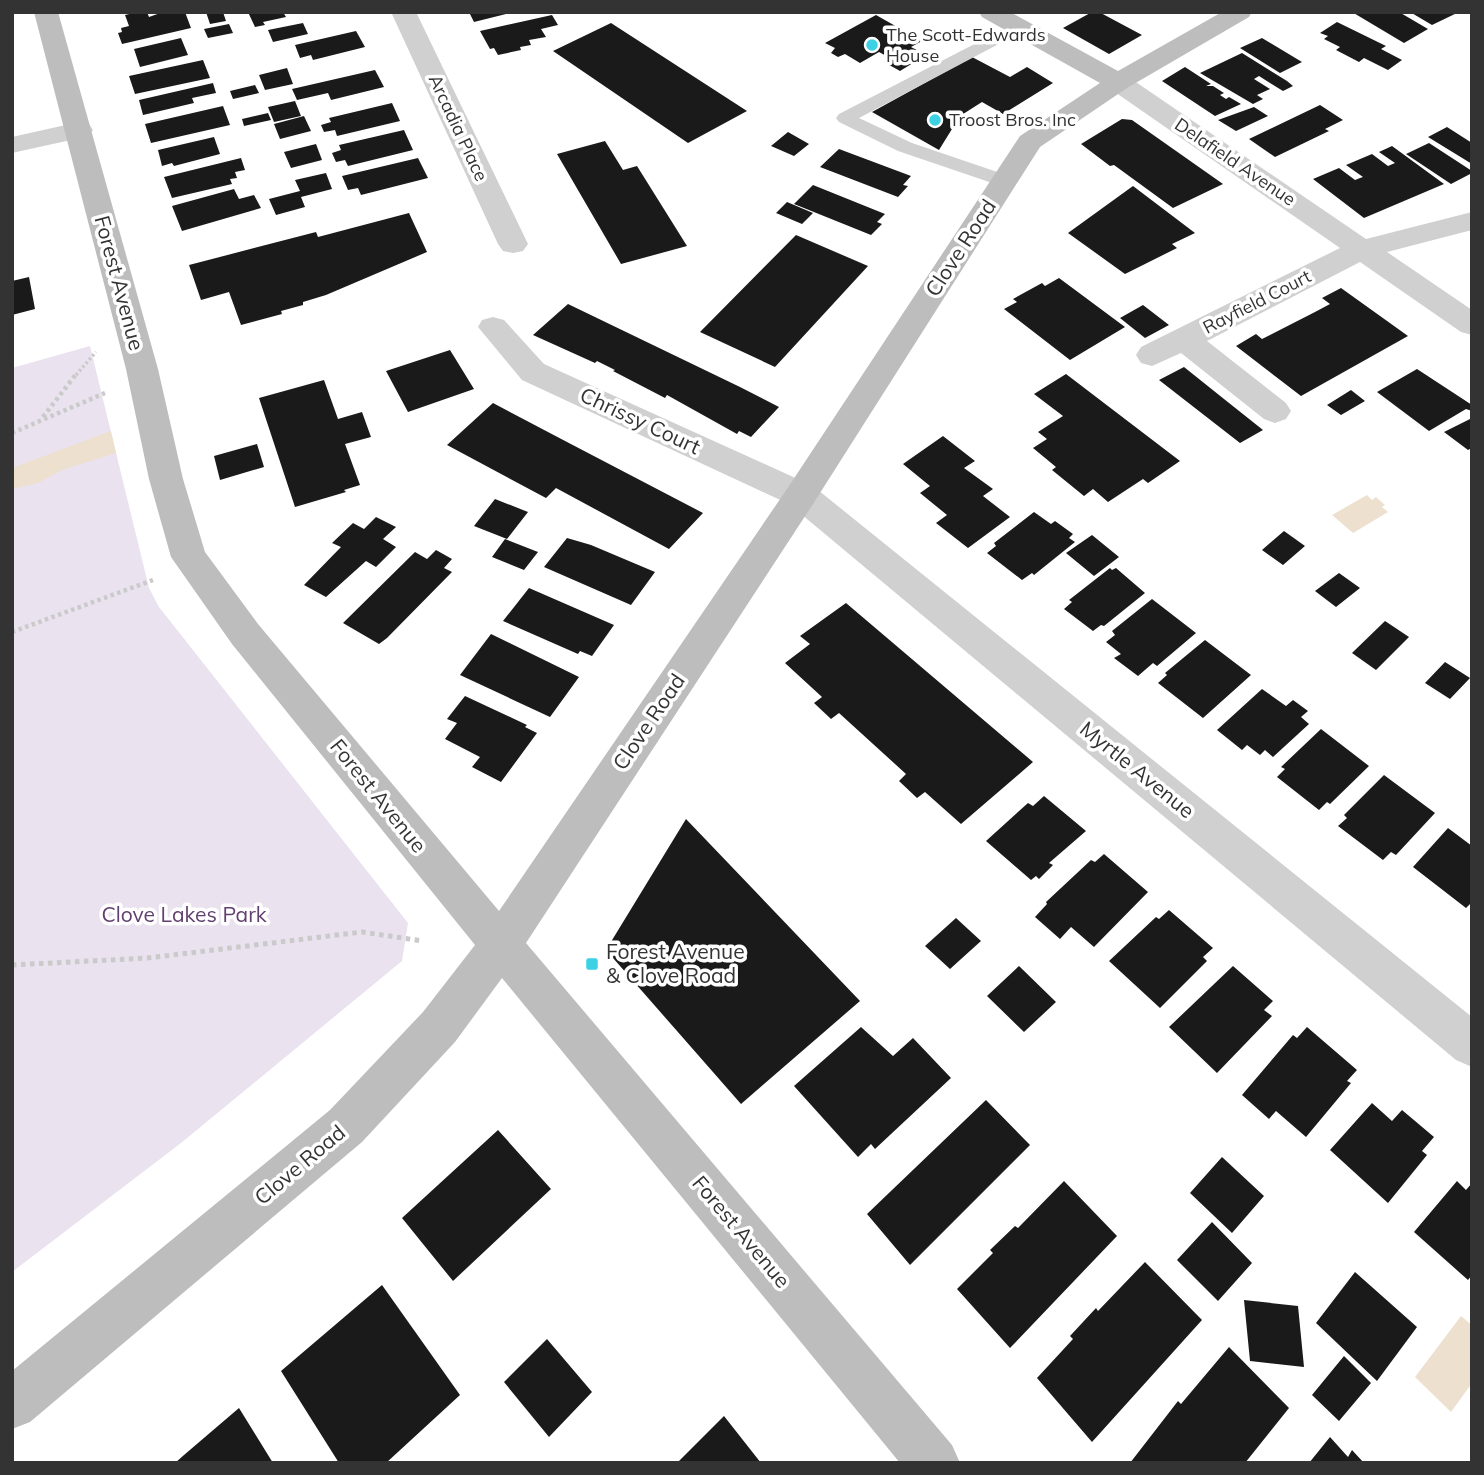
<svg xmlns="http://www.w3.org/2000/svg" width="1484" height="1475" font-family="Mulish,sans-serif">
	<style>
		.green { fill: #eae2ef }
		.water { fill: #ede0cf }
		.building { fill: #1a1a1a }
		.lines { fill: none; stroke-linecap: round; stroke-linejoin: round }
		.path-far2 { stroke: #cacaca; stroke-width: 3.5; stroke-dasharray: 2.5 2.5; stroke-linecap: butt }
		.path-far1 { stroke: #cacaca; stroke-width: 4.5; stroke-dasharray: 3.5 3.5; stroke-linecap: butt }
		.path { stroke: #cacaca; stroke-width: 5; stroke-dasharray: 4.5 4.5; stroke-linecap: butt }
		.lane { fill: #d0d0d0; fill-rule: evenodd }
		.street { fill: #d0d0d0; fill-rule: evenodd }
		.secondary { fill: #bdbdbd; fill-rule: evenodd }
		.poi-dot { fill: #3cd1e3; stroke: #fff; stroke-width: 2.5 }
		.labels { text-anchor: middle; stroke-width: 7; stroke-linejoin: round; paint-order: stroke }
		.far-poi-label { font-size: 18px; fill: #333; stroke: #fff; text-anchor: start }
		.far-street-label { font-size: 18px; fill: #333; stroke: #fff }
		.street-label { font-size: 21px; fill: #333; stroke: #fff }
		.park-label { font-size: 21px; fill: #61406f; stroke: #fff }
		.poi-label { font-size: 21px; fill: #333; stroke: #fff; text-anchor: start }
	</style>
	<rect width="100%" height="100%" fill="#fff"/>
	<path class="green" d="M90,346L149,588L159,607L408,923L402,961L181,1143L12,1272V368Z"/>
	<path class="water" d="M111,431L116,453L62,470L38,483L12,489V468Z
		M1367,495L1372,500L1376,497L1385,505L1382,507L1388,512L1353,533L1332,515Z
		M1461,1316L1472,1325V1383L1451,1412L1415,1377Z"/>
	<path class="building" d="M138,12H147L149,17L163,12H185L191,28L122,44L118,33L122,32L121,28L129,26L125,15Z
		M206,12H223L226,21L210,24Z
		M248,12H283L286,17L263,22L265,25L255,27Z
		M469,12H510V13L474,22Z
		M1092,12H1099L1142,35L1109,54L1063,28Z
		M1352,12H1399L1428,29L1404,43Z
		M1410,12H1459L1432,25Z
		M552,15L558,25L541,29L546,37L529,40L531,45L520,47L521,50L498,55L494,48L490,49L480,31Z
		M876,15L922,41L911,47L926,55L900,71L884,62L890,58L879,52L860,63L845,54L838,57L831,53L835,48L825,43Z
		M1337,22L1386,46L1381,49L1402,60L1388,70L1364,58L1359,62L1336,50L1340,47L1324,39L1328,36L1320,33Z
		M303,23L308,34L273,42L268,30Z
		M611,23L747,111L688,143L553,51Z
		M229,24L233,33L208,38L204,29Z
		M356,31L365,47L313,60L311,55L300,58L295,45Z
		M181,38L188,55L140,67L134,49Z
		M1262,38L1302,62L1280,73L1240,48Z
		M1242,53L1287,81L1293,86L1283,91L1259,76L1254,79L1270,89L1257,95L1263,99L1253,104L1200,73Z
		M972,57L1010,77L1027,67L1053,83L1003,114L982,102L960,116L939,150L872,112Z
		M203,60L210,78L135,94L129,76Z
		M1185,67L1211,84L1206,86H1213L1224,93L1220,95L1226,99L1229,97L1241,104L1215,116L1162,81Z
		M287,68L293,84L265,90L259,75Z
		M375,70L384,87L331,100L328,93L297,100L292,89Z
		M213,83L216,93L192,98L194,103L143,115L139,100Z
		M255,85L259,93L233,99L230,91Z
		M295,101L301,116L274,122L268,107Z
		M392,103L400,121L337,136L335,130L324,132L321,125L331,122L329,118Z
		M1320,105L1343,120L1325,129L1329,131L1275,157L1249,139Z
		M223,106L230,125L151,143L145,124Z
		M1254,107L1268,116L1236,131L1218,120Z
		M268,113L271,120L244,126L242,119Z
		M304,116L311,131L280,139L274,124Z
		M1122,119L1132,120L1223,184L1173,208L1114,165L1110,166L1081,144Z
		M1447,127L1472,143V164L1428,137Z
		M404,130L413,150L348,166L345,160L336,162L332,153L341,150L339,145Z
		M788,132L809,144L794,156L771,146Z
		M214,137L220,154L174,166L172,163L162,166L158,150Z
		M605,141L623,170L637,166L687,246L621,264L557,154Z
		M1429,143L1472,171V173L1451,184L1406,154Z
		M316,144L322,160L291,168L284,152Z
		M1392,146L1444,184L1364,218L1313,179L1339,168L1355,180L1360,178L1363,177L1346,165L1372,154L1388,166L1395,163L1379,152Z
		M839,149L911,176L903,185L908,186L898,197L820,167Z
		M241,158L245,170L235,172L237,178L230,179L232,184L172,198L164,177Z
		M418,158L428,178L361,195L358,188L348,190L342,176Z
		M326,173L332,189L301,197L305,207L276,215L269,199L300,191L295,180Z
		M813,185L885,214L877,222L882,224L871,235L794,204Z
		M1133,186L1195,233L1172,244L1177,248L1125,274L1068,233Z
		M234,189L239,199L254,195L261,208L182,231L172,206Z
		M787,202L813,213L802,224L776,213Z
		M409,213L427,252L326,295L303,302V305L281,311L282,314L241,325L229,292L201,300L189,265L316,232L318,237Z
		M796,235L868,266L775,367L700,332Z
		M29,277L35,309L12,315V281Z
		M1059,278L1125,327L1070,360L1004,309L1017,302L1013,299L1042,283L1045,286Z
		M1341,288L1408,336L1301,396L1236,346L1256,334L1262,339L1315,312L1330,304L1322,298Z
		M568,304L740,387L779,407L751,437L739,431L737,434L667,395L665,398L613,371L615,370L597,361L595,363L533,335Z
		M1143,305L1169,325L1145,338L1120,318Z
		M450,350L474,389L408,412L386,371Z
		M1184,367L1224,399L1263,430L1240,443L1159,380Z
		M1417,369L1472,405V411L1466,409L1429,431L1377,392Z
		M1066,374L1180,461L1148,483L1143,479L1108,502L1093,489L1084,496L1052,470L1056,467L1033,448L1047,439L1038,432L1063,416L1034,394Z
		M324,380L338,419L362,412L371,437L345,444L360,485L344,490L346,492L295,507L259,398Z
		M1351,390L1365,401L1341,415L1327,405Z
		M493,403L567,442L703,513L669,549L556,488L546,498L447,445Z
		M1472,418V448L1468,450L1444,432Z
		M943,436L975,461L964,468L993,489L983,496L1010,517L968,548L936,523L947,515L920,493L930,486L903,464Z
		M257,444L264,467L220,480L214,456Z
		M495,499L528,512L507,539L474,526Z
		M1034,512L1051,524L1055,521L1073,534L1069,538L1075,542L1034,575L1032,573L1022,580L987,553L996,546L994,543Z
		M376,517L396,527L383,539L396,547L376,567L366,561L326,597L304,585L341,547L332,543L353,523L364,529Z
		M1284,531L1305,546L1283,565L1262,550Z
		M1092,535L1119,557L1094,576L1066,553Z
		M567,538L591,545L655,572L631,605L544,567Z
		M505,539L538,552L524,570L492,557Z
		M436,550L452,559L444,568L452,572L387,638L379,644L343,623L415,552L427,559Z
		M1110,568L1112,570L1116,568L1145,593L1104,626L1101,625L1093,631L1064,609L1072,602L1069,600Z
		M1339,573L1360,588L1336,607L1315,591Z
		M529,588L614,625L592,656L580,651L578,654L503,621Z
		M1152,599L1196,633L1157,666L1153,663L1138,676L1114,658L1121,654L1106,642L1115,635L1112,631Z
		M846,603L1033,762L961,824L925,792L917,798L899,781L906,774L839,713L831,719L814,703L822,697L785,663L810,644L800,636Z
		M1385,621L1409,637L1376,670L1352,653Z
		M491,634L579,677L550,717L460,675Z
		M1205,640L1251,675L1203,718L1158,683L1167,675L1165,673Z
		M1445,662L1470,678L1450,699L1425,683Z
		M1262,689L1286,706L1293,700L1308,711L1301,717L1309,724L1273,757L1265,750L1260,755L1247,745L1242,750L1217,730Z
		M465,696L527,725L525,727L537,733L501,782L472,767L480,757L445,739L457,723L447,719Z
		M1321,729L1369,766L1330,804L1327,802L1319,810L1277,777L1285,769L1281,767Z
		M1384,775L1435,813L1396,855L1391,852L1383,860L1338,826L1347,818L1344,815Z
		M1044,796L1086,831L1049,863L1053,865L1039,879L1036,876L1031,880L986,841L1028,803L1033,806Z
		M686,819L860,1001L741,1104L606,950Z
		M1448,828L1472,846V902L1466,908L1413,867Z
		M1104,854L1148,892L1094,947L1071,927L1060,939L1035,917L1047,904L1046,902L1091,860L1095,862Z
		M1169,910L1213,948L1203,957L1207,961L1160,1008L1109,961L1156,917L1159,919Z
		M956,918L981,941L950,969L925,946Z
		M1019,966L1056,1002L1024,1032L987,996Z
		M1233,966L1273,1001L1264,1010L1272,1016L1217,1073L1169,1027Z
		M861,1027L893,1056L913,1038L951,1078L875,1149L871,1144L858,1157L794,1086Z
		M1307,1027L1357,1070L1347,1081L1351,1083L1306,1137L1276,1111L1269,1119L1242,1095L1293,1035L1297,1038Z
		M986,1100L1030,1145L910,1265L867,1214Z
		M1372,1103L1392,1121L1402,1110L1434,1137L1422,1151L1427,1155L1388,1203L1330,1150Z
		M498,1130L551,1189L453,1281L402,1218Z
		M1222,1157L1264,1196L1232,1233L1190,1193Z
		M1064,1181L1117,1236L1010,1348L957,1289L993,1253L990,1250L1015,1226L1018,1228Z
		M1457,1181L1466,1190L1472,1183V1275L1468,1280L1414,1232Z
		M1212,1222L1252,1263L1218,1301L1177,1260Z
		M1145,1262L1202,1320L1092,1442L1037,1378L1073,1339L1070,1336L1096,1308L1098,1311Z
		M1355,1272L1417,1327L1377,1381L1316,1323Z
		M382,1285L460,1395L386,1463H339L281,1371Z
		M1244,1300L1298,1306L1304,1367L1250,1361Z
		M547,1339L592,1392L549,1437L504,1382Z
		M1229,1347L1289,1408L1245,1463H1130L1178,1401L1181,1404Z
		M1344,1356L1371,1383L1339,1421L1312,1395Z
		M239,1408L273,1463H175L184,1455Z
		M724,1416L761,1463H677Z
		M1330,1437L1348,1457L1352,1450L1364,1463H1309Z"/>
	<g class="lines">
		<path class="path-far2" d="M76,375L96,352"/>
		<path class="path-far1" d="M43,417L77,373
			M12,433L105,393
			M12,632L153,580"/>
		<path class="path" d="M12,965L148,958L362,932L423,941"/>
		<path class="lane" d="M1017,22L1023,23L1026,27L1023,31L859,118L912,143L1012,177L1015,181L1012,185H998L898,151L839,122L836,118L839,114Z"/>
		<path class="street" d="M391,12H416L528,244L523,251L513,253L503,251L498,244Z
			M1118,74L1127,76L1366,239L1472,212V230L1387,252L1472,310V335L1461,332L1360,262L1207,341L1286,403L1291,411L1286,419L1275,423L1264,419L1181,353L1152,366L1141,363L1136,355L1141,347L1340,248L1109,88L1105,82L1109,76Z
			M79,122L89,124L93,130L89,136L12,153V137Z
			M493,317L504,320L544,364L813,486L1472,1017V1067L1456,1060L789,504L522,380L478,327L482,320Z"/>
		<path class="secondary" d="M34,12H58L158,369L183,479L205,552L258,624L499,911L789,486L1020,136L1100,83L982,17L979,12H1010L1118,71L1222,12H1252L1249,17L1127,88L1040,147L813,504L526,943L952,1445L960,1463H900L502,978L455,1042L362,1142L30,1422L12,1429V1371L330,1110L423,1012L475,945L232,644L171,557L149,479L126,369Z"/>
	</g>
	<g class="poi-dot">
		<circle cx="872" cy="45" r="7"/>
		<circle cx="935" cy="120" r="7"/>
		<rect x="585" y="957" width="14" height="14" rx="3.5"/>
	</g>
	<g class="labels">
		<g class="far-poi-label">
			<text x="886" y="41">The Scott-Edwards<tspan x="886" dy="21">House</tspan></text>
			<text x="949" y="126">Troost Bros. Inc</text>
		</g>
		<g class="far-street-label">
			<text transform="translate(458 128) rotate(65)" y="6">Arcadia Place</text>
			<text transform="translate(1235 162) rotate(34)" y="6">Delafield Avenue</text>
			<text transform="translate(1257 302) rotate(-27)" y="6">Rayfield Court</text>
		</g>
		<g class="street-label">
			<text transform="translate(961 248) rotate(-57)" y="7">Clove Road</text>
			<text transform="translate(119 283) rotate(75)" y="7">Forest Avenue</text>
			<text transform="translate(640 421) rotate(25)" y="7">Chrissy Court</text>
			<text transform="translate(649 722) rotate(-56)" y="7">Clove Road</text>
			<text transform="translate(1137 770) rotate(39)" y="7">Myrtle Avenue</text>
			<text transform="translate(378 796) rotate(51)" y="7">Forest Avenue</text>
			<text transform="translate(300 1165) rotate(-40)" y="7">Clove Road</text>
			<text transform="translate(741 1232) rotate(50)" y="7">Forest Avenue</text>
		</g>
		<g class="park-label">
			<text x="184" y="922">Clove Lakes Park</text>
		</g>
		<g class="poi-label">
			<text x="606" y="959">Forest Avenue<tspan x="606" dy="24">&amp; Clove Road</tspan></text>
		</g>
	</g>
	<rect width="1484" height="1475" fill="none" stroke="#333333" stroke-width="28"/>
</svg>
